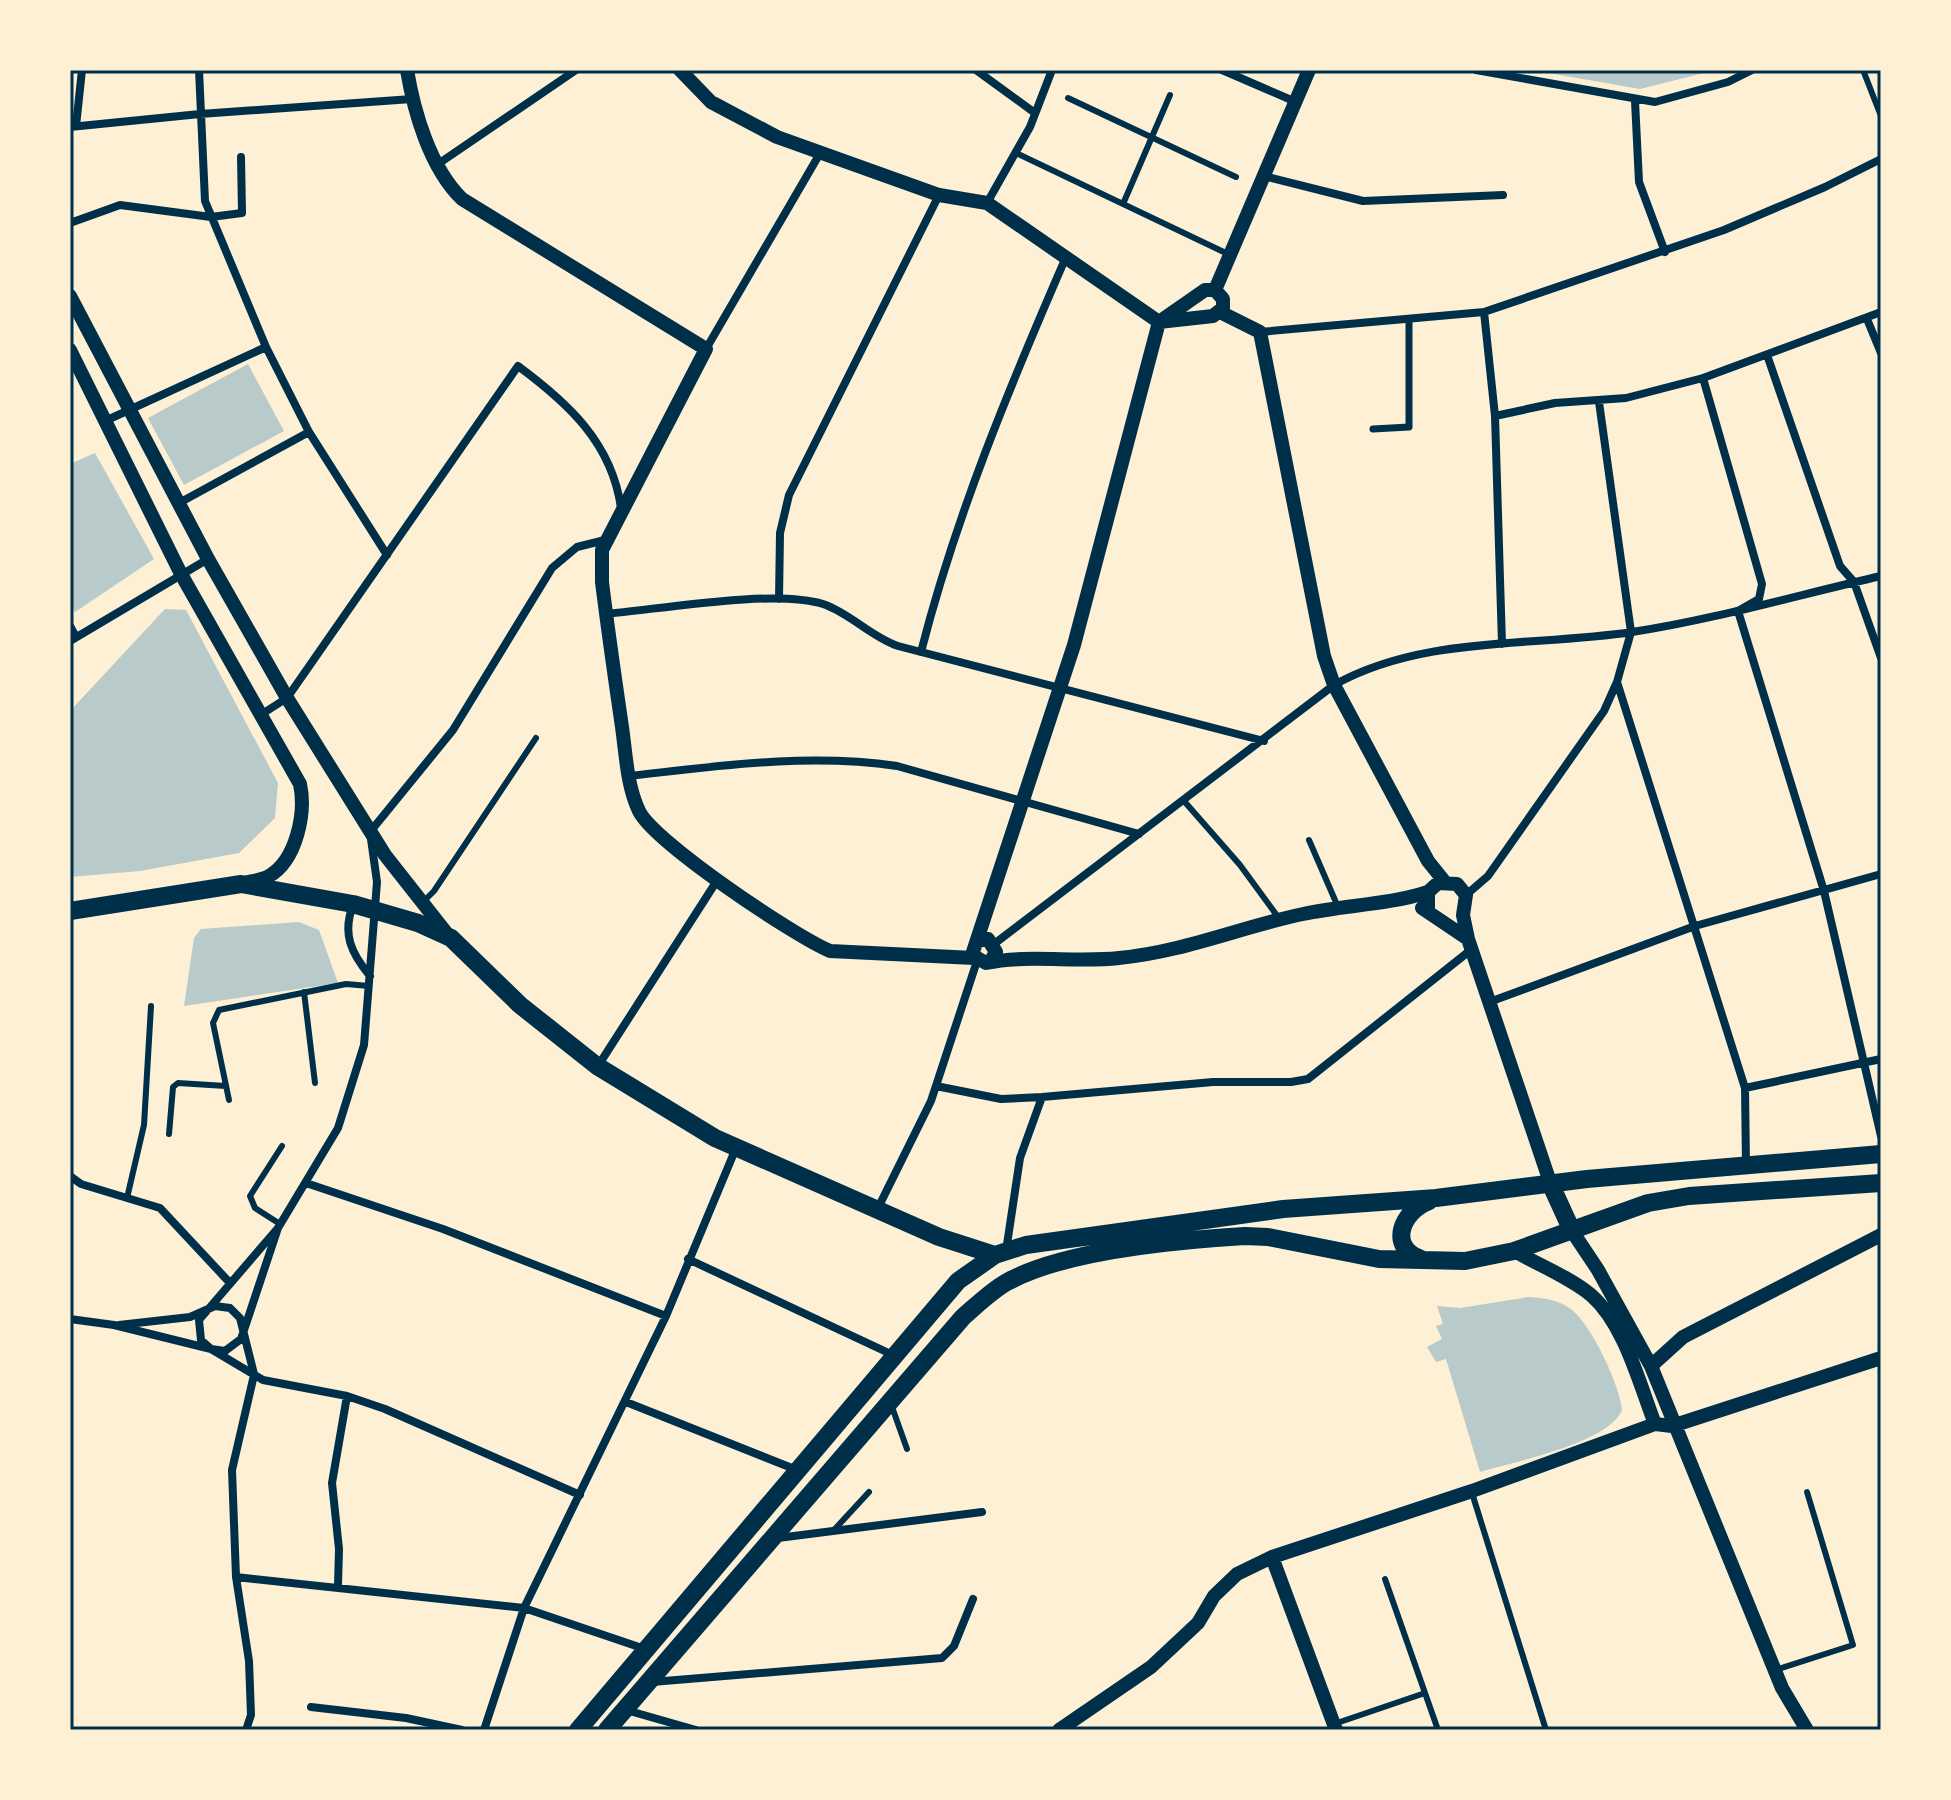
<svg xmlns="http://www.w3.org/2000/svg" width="1951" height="1800" font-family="'Noto Sans',sans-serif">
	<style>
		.green { fill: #b9caca }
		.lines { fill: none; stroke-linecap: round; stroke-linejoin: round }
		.service { stroke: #003049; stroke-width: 6 }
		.pedestrian { stroke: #003049; stroke-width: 7 }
		.minor { stroke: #003049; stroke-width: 8 }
		.tertiary { stroke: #003049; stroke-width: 14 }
		.primary { stroke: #003049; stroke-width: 18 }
		.neatline { fill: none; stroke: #003049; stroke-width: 3 }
	</style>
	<rect width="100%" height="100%" fill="#fdf0d5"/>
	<path class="green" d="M1531,70H1716L1640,89Z
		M248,364L284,431L184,485L148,418Z
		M95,453L154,559L75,612L70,604V464Z
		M165,609L186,610L278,783L275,818L239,853L140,871L70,877V711Z
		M299,922L319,930L338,983L184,1006L194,938L201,929Z
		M1529,1297C1544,1298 1559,1300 1571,1309C1592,1326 1619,1383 1622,1410C1609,1443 1513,1462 1480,1472L1446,1359L1436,1362L1427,1347L1442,1339L1436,1326L1443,1324L1437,1306L1460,1308Z"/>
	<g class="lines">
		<path class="service" d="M1863,70L1881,116
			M1068,98L1236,177
			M1016,153L1230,255
			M1123,204L1170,95
			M1184,801L1240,865L1278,917
			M1309,840L1338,907
			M422,903L434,891L536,738
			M304,992L315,1083
			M229,1100L213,1023L219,1010L346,984L369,986
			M169,1134L173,1087L178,1083L226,1086
			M127,1198L144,1125L151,1006
			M280,1224L255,1208L250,1196L282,1146
			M892,1407L907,1449
			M1472,1493L1546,1730
			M834,1530L869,1492
			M1385,1579L1438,1730
			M1775,1670L1853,1645L1807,1492
			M1334,1724L1425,1693"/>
		<path class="pedestrian" d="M1373,429L1409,427V321"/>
		<path class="minor" d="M199,70L205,201L266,347L309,432
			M976,70L1035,113
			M1222,70L1296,102
			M1476,70L1655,102L1728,82L1752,70
			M1635,101L1639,182L1665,252
			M76,126L82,70
			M70,127L200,114L412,99
			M438,164L576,70
			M1264,176L1363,201L1503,195
			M987,203L1030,127L1052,70
			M70,223L120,205L211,217L242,213L241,157
			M1484,312L1495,416
			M1867,319L1881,353
			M1260,332L1484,312L1724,230L1825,187L1881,159
			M706,349L819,155
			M1767,355L1840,566L1854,582L1881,658
			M1703,378L1762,584L1759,599L1738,611L1824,891L1881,1136
			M105,421L266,347
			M179,503L309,432L387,555
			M779,599L780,533L789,495L939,195
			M606,614C661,609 773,589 823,604C850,613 871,637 898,646L1264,741
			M70,626L76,637
			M70,641L208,559
			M1502,644L1495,416L1555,403L1626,398L1703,378L1881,312
			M921,652C956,515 1010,386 1066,257
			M1617,682L1745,1088L1746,1165
			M262,714L287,698L518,366C568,403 612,443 621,508
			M629,776C719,766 807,753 897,766L1139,834
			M1466,895L1488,876L1604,711L1617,682L1631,632L1599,402
			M353,905C342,934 351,953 370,976
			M994,944L1334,685C1423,635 1533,647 1632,632C1716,619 1798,595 1881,576
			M1492,1001L1695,926L1881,874
			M598,1066L718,879
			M936,1086L1001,1099L1042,1097
			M1745,1088L1881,1059
			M70,1176L81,1184L160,1208L230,1283
			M306,1183L443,1229L666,1316
			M878,1208L931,1101L977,961
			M278,1228L241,1339L225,1351L211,1349L201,1340L199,1320L278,1228L338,1128L364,1045L377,882L370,832L453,730L552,568L577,547L605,540
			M1006,1251L1020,1158L1042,1097L1213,1082H1291L1308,1079L1472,949
			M688,1259L893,1355
			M70,1319L114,1325L211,1349L263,1380L347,1396L385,1409L580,1495
			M119,1325L190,1317L215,1306L230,1308L240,1318L254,1374
			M626,1402L797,1470
			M778,1538L982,1512
			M236,1577L524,1608L648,1650
			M338,1585L339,1549L332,1483L347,1396
			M652,1682L942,1658L954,1646L973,1599
			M311,1707L406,1718L462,1730
			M626,1710L696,1730
			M246,1730L251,1715L249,1661L236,1577L232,1470L254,1375
			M484,1730L524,1608L666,1316L736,1148"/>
		<path class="tertiary" d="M407,70C414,112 430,168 462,199L706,349L602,550V582C608,631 615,679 622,727C626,755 627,786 639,811C654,842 794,936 830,951L974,958
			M680,70L711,102L777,137L939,195L987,203L1159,322L1213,316L1223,308V299L1215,290H1205L1159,322
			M1215,290L1309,70
			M70,296L208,559L287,698L385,855L448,935
			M1220,312L1260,332L1324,656L1334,685L1428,861L1444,881
			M1159,322L1074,645L972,955L986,963C1028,954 1076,963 1119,958C1183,952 1241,927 1303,914C1344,905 1388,905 1428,892
			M70,350L181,574L300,784C306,812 297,860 269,876C262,880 252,881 244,883
			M1422,908L1468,939
			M1428,911V892L1438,883L1457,884L1466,895L1463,915L1468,939L1551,1185
			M977,941L988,939L996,952L990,962
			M1572,1231L1598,1270L1651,1366L1782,1688L1807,1730
			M1514,1251C1539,1265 1569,1277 1591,1295C1625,1325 1639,1383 1655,1424
			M1651,1366L1683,1337L1881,1235
			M1272,1557L1336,1730
			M1059,1730L1151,1667L1198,1623L1214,1596L1237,1574L1272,1557L1472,1491L1655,1424L1672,1426L1881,1358"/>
		<path class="primary" d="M70,911L241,884L353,904L418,923L451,938L520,1005L597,1066L715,1138L939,1237L995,1255
			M1551,1185L1572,1231
			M1421,1259C1387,1247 1402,1211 1429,1201
			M578,1730L958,1281L995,1255L1026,1245L1283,1209L1436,1198L1587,1179L1881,1154
			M607,1730L963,1317C977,1305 991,1291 1007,1282C1065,1250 1179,1240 1245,1236L1268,1237L1379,1259L1465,1261L1514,1251L1648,1203L1689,1196L1881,1183"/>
	</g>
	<rect width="1951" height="1800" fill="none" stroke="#fdf0d5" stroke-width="144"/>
	<rect x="72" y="72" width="1807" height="1656" class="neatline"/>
</svg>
